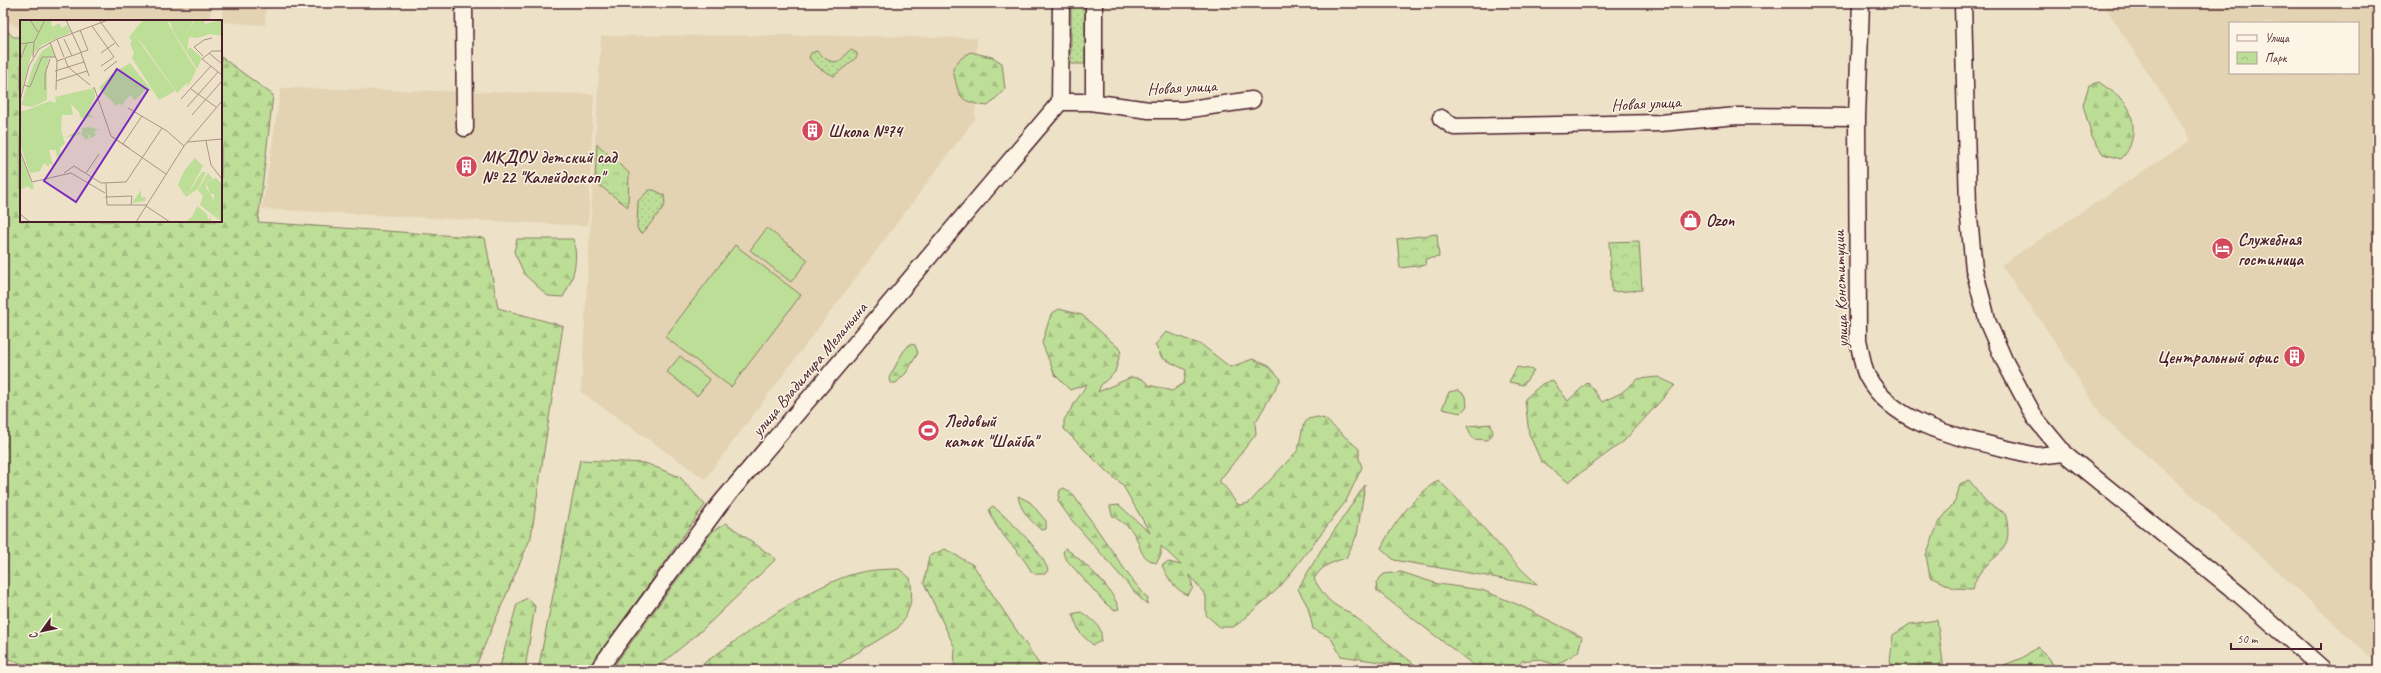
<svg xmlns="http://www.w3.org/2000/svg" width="2381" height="673" font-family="Caveat,sans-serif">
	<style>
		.built { fill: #e3d3b2; fill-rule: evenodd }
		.grass { fill: url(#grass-dots); stroke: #847e61 }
		.forest { fill: url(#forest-firs); stroke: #847e61 }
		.park { fill: url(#park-crowns); stroke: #847e61 }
		.garden { fill: #bdde97; stroke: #847e61 }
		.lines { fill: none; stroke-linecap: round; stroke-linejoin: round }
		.minor-casing { stroke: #4a1f2b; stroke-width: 19 }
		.minor { stroke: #fcf5e5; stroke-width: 16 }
		.labels { text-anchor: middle; stroke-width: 3; stroke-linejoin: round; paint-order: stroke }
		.street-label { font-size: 17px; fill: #4a1f2b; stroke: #fcf5e5 }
		.poi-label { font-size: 17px; font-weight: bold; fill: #4a1f2b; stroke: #fcf5e5; text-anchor: start }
		.inset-road { fill: none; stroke: #ac9389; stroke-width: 1 }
		.view { fill: #7b2cbf; fill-opacity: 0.15; stroke: #7b2cbf; stroke-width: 2 }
		.inset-edge { fill: none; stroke: #4a1f2b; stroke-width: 2 }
	</style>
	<defs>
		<pattern id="grass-dots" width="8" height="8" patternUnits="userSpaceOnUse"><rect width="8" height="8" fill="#bdde97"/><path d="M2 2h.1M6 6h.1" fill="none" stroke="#a4be82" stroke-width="1.8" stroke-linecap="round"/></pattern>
		<pattern id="forest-firs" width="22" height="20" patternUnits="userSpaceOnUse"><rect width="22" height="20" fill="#bdde97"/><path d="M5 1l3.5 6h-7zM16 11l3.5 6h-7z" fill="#a4be82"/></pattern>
		<pattern id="park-crowns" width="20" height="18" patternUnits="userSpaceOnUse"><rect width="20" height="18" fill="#bdde97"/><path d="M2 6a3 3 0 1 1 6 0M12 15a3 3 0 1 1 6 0" fill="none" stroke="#a4be82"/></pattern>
	</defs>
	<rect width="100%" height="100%" fill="#ede1c7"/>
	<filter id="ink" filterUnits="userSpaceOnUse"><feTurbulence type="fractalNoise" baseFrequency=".025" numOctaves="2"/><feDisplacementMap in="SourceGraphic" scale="8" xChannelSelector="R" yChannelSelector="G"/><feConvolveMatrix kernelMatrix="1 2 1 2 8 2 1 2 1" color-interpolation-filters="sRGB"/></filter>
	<g filter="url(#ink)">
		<path class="built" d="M3,3H211L210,21H21V30L3,18Z
			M223,3H266L265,25L222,22Z
			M2103,3H2378V664L2261,556L2102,416L2047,330L2001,265L2191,140ZM2230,23H2358V73H2230Z
			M797,35L977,38L975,119L705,479L581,392L601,36Z
			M281,88L594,94L588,226L262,209Z"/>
		<path class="grass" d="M1071,3H1085V64H1071Z
			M851,50L857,53V57L834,76L819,68L809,58L811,53L817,51C822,58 834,66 842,59C846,55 846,52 851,50Z
			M649,190H654L664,195L665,205L643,233L639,232L637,227L638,201Z"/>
		<path class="forest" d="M3,26L13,37H21V221H221V57L273,95L258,222L485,238L498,308L563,326L531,537L474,670H41L3,657Z
			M970,52L992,57L1002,63L1005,89L988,106C958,102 959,97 953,69L959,60Z
			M2099,82C2106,88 2116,93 2122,99C2137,115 2137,144 2121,159L2103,154L2092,137L2083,105L2089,85Z
			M517,239H573C579,260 574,278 563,297L548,296L525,275L514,252Z
			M1059,309L1082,315L1121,350L1115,372L1101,385L1098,392L1132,377L1142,379L1149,385L1172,391L1184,383L1186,370L1162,358L1155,345L1166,332L1202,345L1230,367L1253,359L1269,366L1281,379L1255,423L1256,434L1220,480V483C1231,490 1230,498 1239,505L1249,503L1298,450L1303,426L1308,419L1318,417L1325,419L1359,449V459L1362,467L1346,501L1280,587L1238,624L1233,627H1220L1206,615V596L1190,575L1193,588L1187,595C1174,588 1168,579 1162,565L1169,562L1181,565L1161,546V555L1156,563C1137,555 1143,549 1134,534C1129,525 1119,521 1112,515L1110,506L1119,505L1150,533L1122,484L1107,472L1064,429V420L1087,384L1070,390L1055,375L1042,343L1051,314Z
			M910,344L915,345L918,353L906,373L896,383H890L889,378L903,352Z
			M1517,367L1534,370L1523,385L1509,382Z
			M1658,377L1675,385L1624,441L1568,482L1541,461L1529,434L1525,399L1542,384L1552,380L1568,401L1588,382L1602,402L1621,393L1638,379Z
			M1458,390L1466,396L1467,406L1461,413L1442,409L1449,392Z
			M1491,424L1493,433L1488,440L1473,439L1467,426Z
			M580,460L645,463L680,477L705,505L588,670H538Z
			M1438,480C1474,513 1502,553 1538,585L1394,560L1381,548C1394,522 1414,497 1438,480Z
			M1969,480L1987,503L2005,513C2019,562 1980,553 1973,589L1954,588L1930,577L1926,555L1938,524L1956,500L1960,484Z
			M1365,485L1357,535L1346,558C1332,562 1321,566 1314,579C1324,596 1330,605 1349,612L1419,668L1341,656L1331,638L1313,629L1308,607L1298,589L1321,550Z
			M1064,488L1072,493L1130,577L1148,599L1147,604L1139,597L1070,518L1058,501L1060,490Z
			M1018,496L1030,502L1046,521V529L1041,530C1030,520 1020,510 1018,496Z
			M993,506C1011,522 1040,548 1048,570L1045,574H1035L1031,571C1020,549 996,535 989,509Z
			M726,523L776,559L701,631L654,670H611L713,531Z
			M1065,548C1083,561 1113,588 1119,609L1114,610L1106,604L1065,558L1063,553Z
			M945,549L973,565L1043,670H954L955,648L924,583L929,556Z
			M899,569L910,578C914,597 910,613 898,628L829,670H694C740,639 798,592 850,575C866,570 883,569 899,569Z
			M1401,572L1438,584L1482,590L1521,606L1582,637L1578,652L1556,665L1538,659L1522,661L1514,669L1480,670L1377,591L1376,582L1384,574Z
			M527,598L535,606L525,669L499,670L517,604Z
			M1081,612C1094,621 1103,625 1101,641L1093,645L1080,633L1072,614Z
			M1937,620L1944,670H1900L1890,662L1893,635L1910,624Z
			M2037,647C2044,653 2054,660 2053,670H2004V665L2022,658Z
			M1834,665L1879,666V670H1828Z"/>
		<path class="park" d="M597,144L629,173L628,207L595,182Z
			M1437,234L1439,257L1425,259L1426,265L1400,268L1397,239Z
			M1639,241L1642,290L1612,292L1609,242Z"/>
		<path class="garden" d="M767,228L808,260L791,282L750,250Z
			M735,245L801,295L731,387L665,337Z
			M680,356L710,380L697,396L667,372Z"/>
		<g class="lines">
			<defs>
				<path id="minor" d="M464,3L465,128
					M1861,3L1857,117L1858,340C1861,351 1862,366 1867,376C1896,430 1970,439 2024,453L2037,456L2064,453
					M1963,3L1968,208L1974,269L1988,323L2004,360L2035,418L2064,453L2241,596L2324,670
					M1060,102H1090L1094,98V3
					M1060,102L1061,3
					M1090,102L1149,110H1183L1252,100
					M1441,118L1454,127L1660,123L1737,116L1857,117
					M598,670L720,504L1060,102"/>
			</defs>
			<use href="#minor" class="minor-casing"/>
			<use href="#minor" class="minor"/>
		</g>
	</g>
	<defs>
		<symbol id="building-disc" viewBox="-11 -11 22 22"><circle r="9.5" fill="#d1495b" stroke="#fcf5e5"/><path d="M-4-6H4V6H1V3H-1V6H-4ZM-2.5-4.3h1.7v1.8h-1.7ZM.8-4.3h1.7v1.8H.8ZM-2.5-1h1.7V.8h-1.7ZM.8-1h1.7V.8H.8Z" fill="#fff"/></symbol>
		<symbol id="shop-disc" viewBox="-11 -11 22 22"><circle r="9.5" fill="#d1495b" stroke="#fcf5e5"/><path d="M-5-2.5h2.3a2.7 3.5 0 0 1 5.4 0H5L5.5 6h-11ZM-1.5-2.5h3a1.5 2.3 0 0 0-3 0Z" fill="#fff"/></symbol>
		<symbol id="hotel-disc" viewBox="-11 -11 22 22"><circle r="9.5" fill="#d1495b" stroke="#fcf5e5"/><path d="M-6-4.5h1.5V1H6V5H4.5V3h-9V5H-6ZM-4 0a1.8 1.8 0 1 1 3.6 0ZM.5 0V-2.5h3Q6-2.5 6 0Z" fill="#fff"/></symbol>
		<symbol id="stadium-disc" viewBox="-11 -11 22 22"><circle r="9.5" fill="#d1495b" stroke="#fcf5e5"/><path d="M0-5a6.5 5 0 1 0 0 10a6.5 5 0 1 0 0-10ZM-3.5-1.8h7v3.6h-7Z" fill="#fff"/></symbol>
	</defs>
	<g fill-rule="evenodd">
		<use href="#building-disc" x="800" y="118" width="25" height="25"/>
		<use href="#building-disc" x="454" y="154" width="25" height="25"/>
		<use href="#shop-disc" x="1678" y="208" width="25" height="25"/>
		<use href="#hotel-disc" x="2210" y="236" width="25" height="25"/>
		<use href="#building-disc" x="2282" y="344" width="25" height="25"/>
		<use href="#stadium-disc" x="916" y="418" width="25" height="25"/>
	</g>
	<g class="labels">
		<g class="street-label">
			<text transform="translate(1182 87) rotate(-3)" y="6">Новая улица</text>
			<text transform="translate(1646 103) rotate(-3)" y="6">Новая улица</text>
			<text transform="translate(1840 289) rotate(-92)" y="6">улица Конституции</text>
			<text transform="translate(809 369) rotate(-50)" y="6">улица Владимира Меланьина</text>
		</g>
		<g class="poi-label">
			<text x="828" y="137">Школа №74</text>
			<text x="482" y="163">МКДОУ детский сад<tspan x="482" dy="20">№ 22 "Калейдоскоп"</tspan></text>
			<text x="1706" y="226">Ozon</text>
			<text x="2238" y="245">Служебная<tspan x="2238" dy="20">гостиница</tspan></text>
			<text x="2278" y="363" text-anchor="end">Центральный офис</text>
			<text x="944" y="427">Ледовый<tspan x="944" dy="20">каток "Шайба"</tspan></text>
		</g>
	</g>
	<g transform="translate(20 20)">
		<rect width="202" height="202" fill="#ede1c7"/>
		<path d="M123,0H174L166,15L175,0H184L185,4L202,0V16L190,14L177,18L169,17L167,31L170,27L182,38L177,49L152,9L151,3L147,2L176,50L170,63L167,67L168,62L157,73L124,26L116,17L112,22L109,17ZM110,43L132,71L126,69L115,80L110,75L102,85L99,84L96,86L79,68L92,54ZM74,68L75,78L67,93L74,97L61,98L59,92L51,84L53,95H42L41,110L45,123L40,128L41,136L37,137L40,142L37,140L36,130H29L33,146L29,143V147L24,143L20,151L10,153L0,125V90L4,91L30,81L36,83L35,77ZM68,107L81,110H76L74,114H77L72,118L67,113L69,118L66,120L61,114L44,118L55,112L54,115L59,112L62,114V108ZM0,133L14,167L12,170L8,166L0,170ZM175,138L183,146L167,175L182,152H186L178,169L166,177L158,165L164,151ZM188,153L193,159L187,161L186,168L194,180L198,198L202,199V202L180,185L183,176L178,170ZM121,170V177L126,178L125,181L112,183ZM177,186L187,194L188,200L191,197V201L197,202H171L167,200L172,197Z" fill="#bdde97"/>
		<path d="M0,0H35L31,2L32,7L39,3L42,8L47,5L51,12L22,25L11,36L0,77ZM116,17L155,71L139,80L112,38L114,33L110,24ZM31,25L35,37L29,38L27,45V80L12,87L1,85L13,46L22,31ZM196,158L202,164V199L198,198L197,191H194V174H190L187,165V162Z" fill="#bdde97"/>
		<path class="inset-road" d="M10,0L18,12M46,0L61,32M79,0L99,27M72,6L94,37L81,46M37,19L44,37M44,19L52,36M30,22L37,41L36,70M0,24L14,22M202,31H192L182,39L202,55M61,33L69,56M81,33L95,23M189,33L202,44M183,36L174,27L184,20L192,18M13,37L14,22L25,0M45,39L48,47L70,65M0,40L7,23M37,41L68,30L60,10M35,51L64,42M84,51L97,41M36,61L67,51M4,65L10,67L22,37H36M74,67L91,116M171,69L196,87M25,70V54L30,39M161,79L191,46M0,81L9,46L19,29L37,19L88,0M167,87L198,52M108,88L147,111L164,126M172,95L202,61M91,116L146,154M91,116L109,128M186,121L191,145L202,159M167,122L202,119M103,124L122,96M0,131L12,162L51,153L85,173M44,153L54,146L81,163L106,162L142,108M66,153L79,134M86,163L87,185H127M85,177L112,176L111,185M126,186L150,202M0,194L10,202M116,202L164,126L202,81"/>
		<path class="view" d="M97,49L128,70L56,182L24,161Z"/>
		<rect width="202" height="202" class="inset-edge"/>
	</g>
	<rect width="2381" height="673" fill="none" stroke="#fcf5e5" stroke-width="16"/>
	<rect x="8" y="8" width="2365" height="657" fill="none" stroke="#4a1f2b" stroke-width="1.5" filter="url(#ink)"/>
	<rect x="2229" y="22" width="130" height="52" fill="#fcf5e5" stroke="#b59f9b"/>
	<rect x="2237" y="35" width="20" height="6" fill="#fcf5e5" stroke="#b59f9b"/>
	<text x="2265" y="42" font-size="12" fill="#4a1f2b">Улица</text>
	<rect x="2237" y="52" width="20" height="12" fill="url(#park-crowns)" stroke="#b59f9b"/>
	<text x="2265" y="62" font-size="12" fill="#4a1f2b">Парк</text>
	<g transform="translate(42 631) rotate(237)" stroke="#fcf5e5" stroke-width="3" paint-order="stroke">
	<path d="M0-3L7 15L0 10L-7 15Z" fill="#4a1f2b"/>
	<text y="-6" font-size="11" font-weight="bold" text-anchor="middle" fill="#4a1f2b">С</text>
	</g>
	<path d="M2231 643v6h90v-6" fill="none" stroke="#4a1f2b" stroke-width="2"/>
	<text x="2237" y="643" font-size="12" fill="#4a1f2b" stroke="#fcf5e5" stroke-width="3" paint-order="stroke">50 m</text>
</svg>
